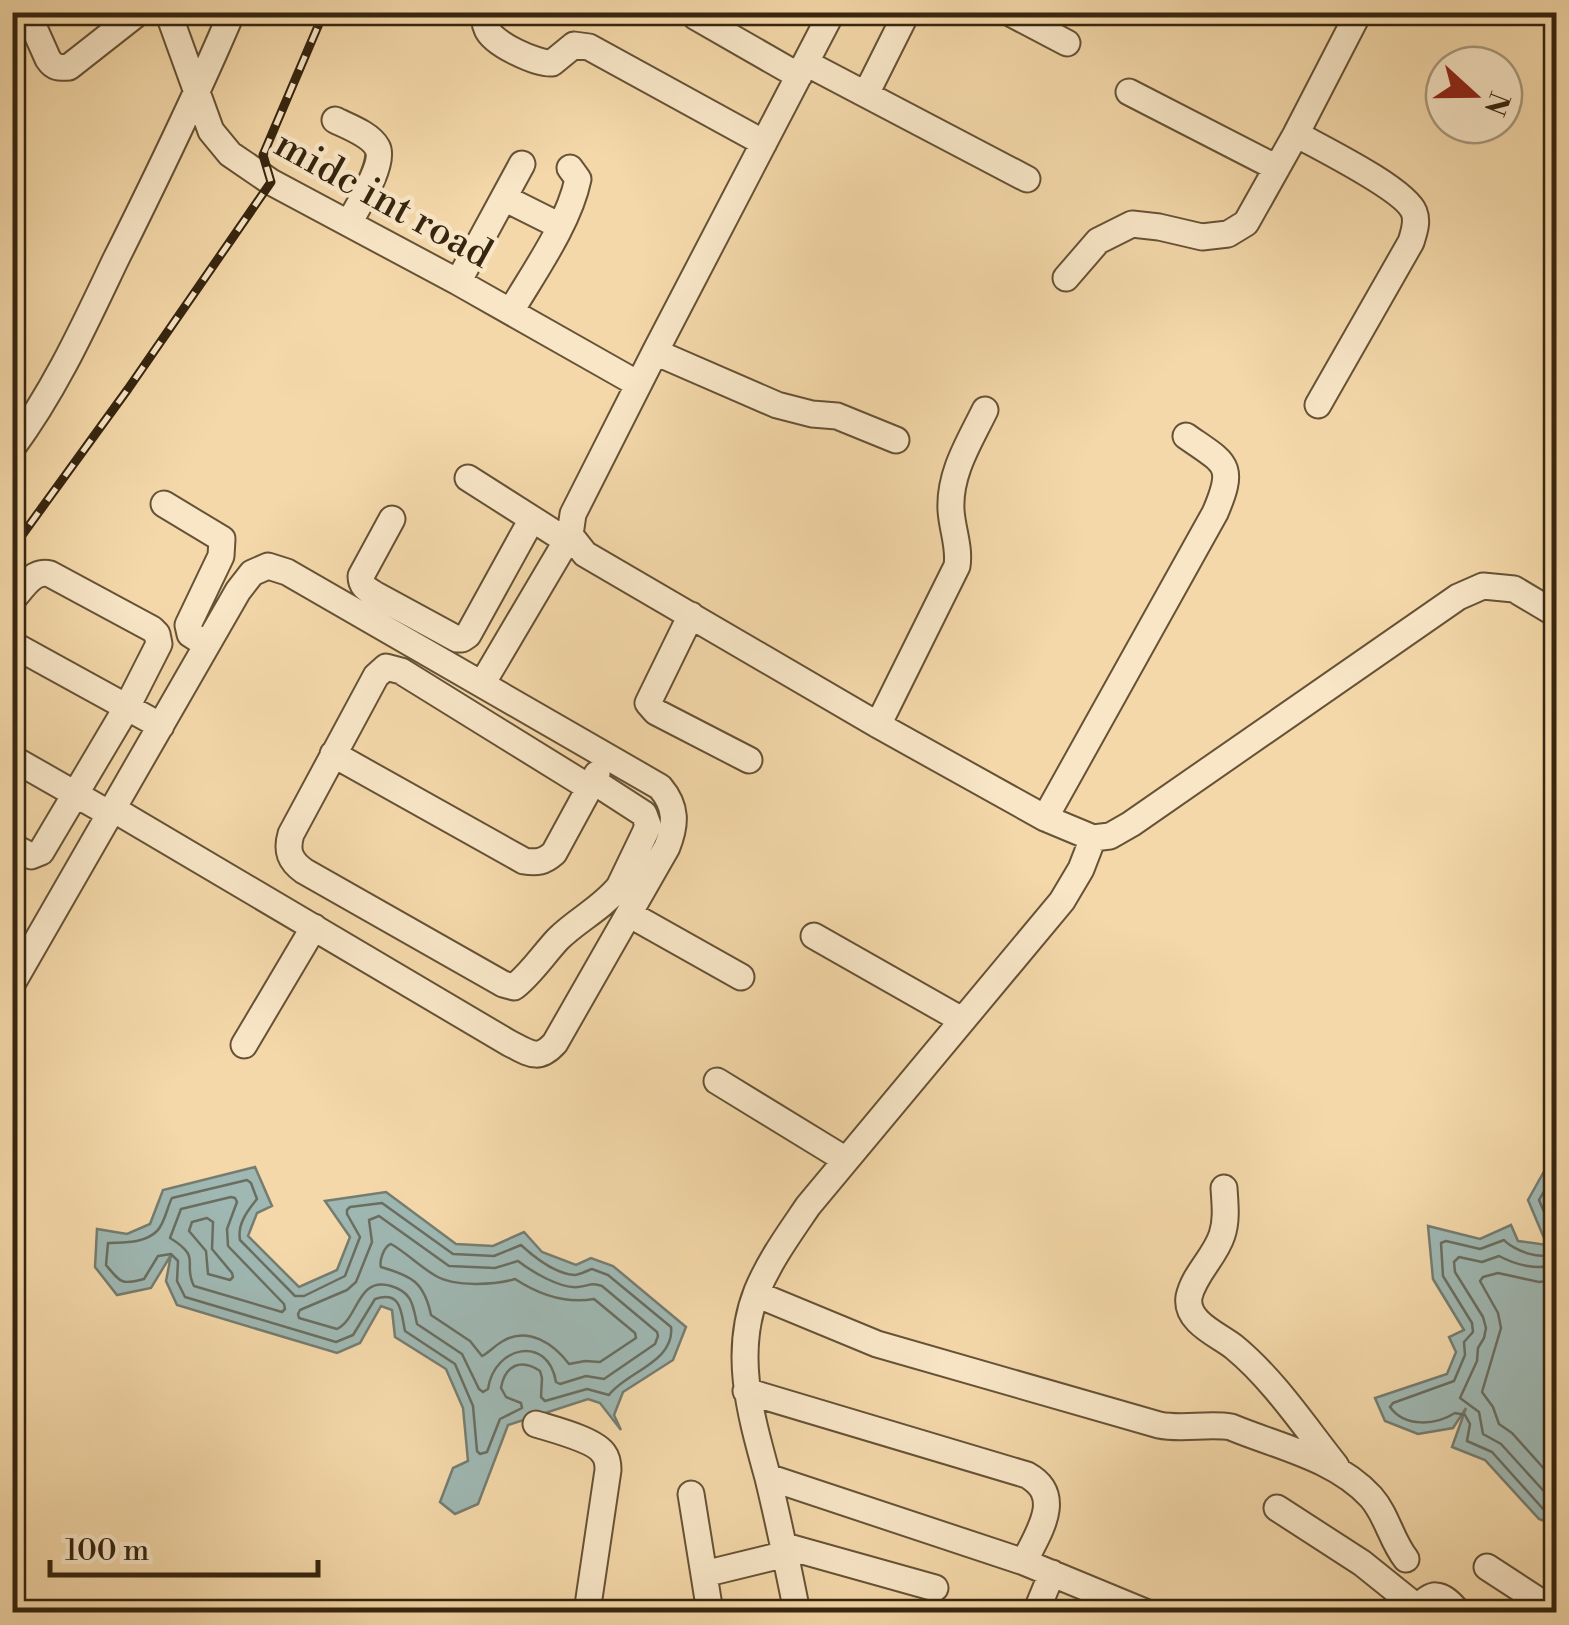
<svg xmlns="http://www.w3.org/2000/svg" width="1569" height="1625" font-family="'Libre Bodoni',serif">
	<style>
		.water { fill: #9fb8b3; stroke: #757d71; stroke-width: 2.5 }
		.lines { fill: none; stroke-linecap: round; stroke-linejoin: round }
		.shore { stroke: #6a6e61; stroke-width: 2.5 }
		.minor-casing { stroke: #665236; stroke-width: 29 }
		.minor { stroke: #f8e6c7; stroke-width: 25 }
		.rail-casing { stroke: #36250f; stroke-width: 9 }
		.rail { stroke: #f8e6c7; stroke-width: 5; stroke-dasharray: 15; stroke-linecap: butt }
		.labels { text-anchor: middle; stroke-width: 9; stroke-linejoin: round; paint-order: stroke }
		.street-label { font-size: 40px; fill: #36250f; stroke: #f8e6c7 }
	</style>
	<rect width="100%" height="100%" fill="#f4d8a9"/>
	<filter id="stains"><feTurbulence type="fractalNoise" baseFrequency=".002" numOctaves="4"/><feColorMatrix values="0 0 0 0 .2 0 0 0 0 .09 0 0 0 0 .02 0 0 0 .5 -.17"/></filter>
	<radialGradient id="worn" r=".72"><stop offset=".6" stop-color="#630" stop-opacity="0"/><stop offset="1" stop-color="#630" stop-opacity=".3"/></radialGradient>
	<path class="water" d="M1556,1150V1526L1539,1519L1485,1460L1452,1447L1466,1408L1453,1428L1418,1434L1385,1421L1375,1398L1447,1374L1456,1352L1449,1337L1464,1330L1433,1279L1428,1226L1480,1239L1511,1225L1518,1241L1547,1245L1528,1200Z
		M255,1167L272,1206L257,1213L248,1236L299,1287L337,1270L350,1237L325,1201L386,1192L456,1244L493,1246L524,1232L542,1252L576,1265L591,1258L613,1266L686,1327L673,1360L623,1392L614,1415L621,1430L600,1403L588,1399L508,1425L478,1504L455,1514L440,1502L453,1468L468,1461L463,1408L446,1369L395,1337L392,1310L381,1306L360,1343L337,1353L177,1305L166,1281L171,1255L151,1288L117,1295L95,1267L97,1229L127,1234L150,1224L163,1190Z"/>
	<g class="lines">
		<path class="shore" d="M1556,1170L1539,1200L1556,1240C1556,1243 1556,1247 1554,1250C1545,1264 1512,1249 1504,1240L1480,1249L1446,1241L1441,1243L1443,1276L1472,1323L1473,1332L1464,1342L1465,1355L1454,1381L1393,1403L1390,1407C1405,1428 1436,1425 1455,1413L1465,1415L1470,1424L1467,1441L1492,1452L1544,1510L1556,1515
			M247,1180L251,1183L257,1199C248,1210 237,1224 240,1240L295,1296H304L345,1276L360,1237L347,1214V1210L350,1207L382,1203L453,1254L494,1256L521,1245C534,1257 556,1274 575,1275C578,1275 589,1270 592,1269L608,1275L671,1327C675,1362 626,1372 609,1395L587,1389L545,1401L541,1397L542,1378L540,1371C521,1358 505,1365 501,1388L506,1397L521,1403L522,1408L500,1419L487,1452L480,1454L477,1451L473,1406L455,1364L405,1331C401,1313 402,1290 375,1299L353,1335L336,1342L185,1297L177,1281L178,1261L171,1254L158,1256L144,1279C121,1285 121,1283 106,1265L108,1243C123,1242 144,1244 157,1231C165,1223 167,1207 172,1198Z
			M231,1197L235,1198L237,1202L227,1229L228,1246L284,1304L285,1309L282,1312L194,1286C182,1263 203,1258 170,1238L181,1209Z
			M379,1216L449,1266L495,1268L518,1261C531,1271 560,1289 578,1287C589,1286 591,1282 602,1286L657,1332L658,1336L655,1344L604,1379L586,1376L560,1384L556,1382C548,1334 494,1346 488,1389L483,1392L479,1389L462,1354L417,1324C413,1305 412,1292 391,1286C357,1276 359,1318 337,1329L299,1318L298,1314L300,1310L347,1290L356,1282L372,1242L369,1220Z
			M207,1218L213,1222L212,1249L232,1273L233,1277L230,1280L208,1274L206,1251L189,1231L192,1222Z
			M391,1244C407,1253 420,1267 436,1276C455,1287 495,1285 515,1279C538,1294 566,1304 594,1299L635,1333L636,1338L600,1362L585,1361L569,1364C554,1344 528,1326 503,1341C494,1346 490,1352 482,1356L470,1341L431,1315C424,1282 412,1276 381,1267C379,1261 384,1246 391,1244Z
			M1556,1264C1538,1271 1516,1265 1499,1256L1482,1262L1459,1257L1454,1262L1455,1272L1483,1317L1486,1328L1484,1338L1478,1348L1477,1361L1460,1398L1479,1412L1483,1434L1501,1444L1551,1499L1556,1501
			M1556,1280L1539,1282L1498,1273L1483,1277L1480,1281L1498,1313L1501,1328L1482,1392L1493,1407L1499,1424L1512,1433L1556,1482"/>
		<defs>
			<path id="minor" d="M27,12L48,59C54,68 59,68 69,67L139,12
				M168,12L211,131L230,154L271,182L458,282L638,384
				M486,12C485,19 484,23 487,29C493,44 537,64 552,63L574,45L589,47L764,143
				M832,12L655,352L573,514L570,535L585,554L878,725L1045,818L1093,838L1110,836L1131,824L1458,597L1483,586L1514,589L1556,614
				M1008,12L1067,43
				M696,17L799,76
				M806,63L1027,179
				M1129,92L1277,168
				M866,94L907,12
				M335,120C347,126 370,134 377,147C386,162 357,208 349,223
				M1296,134C1321,148 1405,189 1414,212C1418,222 1414,232 1411,242L1318,405
				M504,198L560,226
				M1066,278L1098,241L1132,224L1159,227L1202,237L1228,234L1246,223L1296,134L1359,12
				M458,282L522,164
				M511,311C534,272 569,223 578,179L570,168
				M655,352L777,405L812,414L837,416L896,440
				M12,448C55,390 84,326 115,261C156,179 196,97 232,12
				M468,478L567,541
				M164,504L222,539L221,556L188,625L190,634L207,645
				M392,519L361,576C361,587 368,590 376,595L457,639H462L468,635L532,519
				M12,600C23,588 33,569 50,574L152,629L157,634L159,644L127,707L41,852L31,856L12,846
				M691,615L648,703L656,712L749,760
				M12,644L161,726
				M482,684L570,535
				M878,725L957,566C960,547 952,529 951,510C949,473 970,441 985,410
				M333,754L524,861C537,863 544,862 554,853L597,774
				M12,758L110,814
				M590,788L401,671L386,667L376,676L291,834C286,851 290,861 304,871L503,984L514,987C531,974 543,955 558,939C577,920 601,909 619,887L645,833L648,825L644,814L593,781
				M1045,818L1215,513C1236,464 1226,464 1186,436
				M629,914L741,977
				M814,936L962,1020
				M12,984L238,591L252,573L268,566L287,572L660,787C677,807 676,824 667,847L555,1043C538,1062 529,1053 509,1043L113,809
				M244,1045L314,927
				M717,1081L846,1160
				M1224,1188C1225,1204 1227,1220 1222,1235C1215,1257 1194,1274 1189,1297C1185,1322 1219,1335 1234,1347C1274,1380 1304,1426 1336,1466
				M756,1294L877,1344L1159,1425C1183,1430 1207,1423 1231,1427C1279,1447 1335,1458 1371,1497C1387,1515 1391,1540 1406,1559
				M746,1391L1027,1475C1065,1496 1038,1533 1024,1562
				M536,1424C552,1429 596,1440 604,1454C607,1458 608,1465 608,1470L587,1612
				M768,1477L1024,1562L1145,1612
				M691,1494L710,1612
				M1277,1508L1362,1563L1418,1608
				M785,1546L935,1588
				M1487,1567L1556,1612
				M704,1574L786,1554
				M797,1612C788,1567 779,1523 768,1478C751,1416 732,1354 757,1291C770,1260 789,1234 808,1206L1062,901L1081,869L1093,838
				M1036,1612L1052,1573
				M1415,1612C1431,1590 1441,1591 1458,1612"/>
		</defs>
		<use href="#minor" class="minor-casing"/>
		<use href="#minor" class="minor"/>
		<defs>
			<path id="rail" d="M12,549L128,389L271,182L263,155L324,12"/>
		</defs>
		<use href="#rail" class="rail-casing"/>
		<use href="#rail" class="rail"/>
	</g>
	<g class="labels">
		<g class="street-label">
			<text transform="translate(384 198) rotate(29)" y="14">midc int road</text>
		</g>
	</g>
	<rect width="1569" height="1625" fill="none" stroke="#f4d8a9" stroke-width="50"/>
	<rect x="15" y="15" width="1539" height="1595" fill="none" stroke="#36250f" stroke-width="5"/>
	<rect x="25" y="25" width="1519" height="1575" fill="none" stroke="#36250f" stroke-width="2.5"/>
	<g transform="translate(1474 95) rotate(111)"><circle r="48" fill="#f8e6c7" stroke="#aa997d" stroke-width="2.5"/>
	<path d="M0-8L18 38L0 25L-18 38Z" fill="#8f2418"/>
	<text y="-15" font-size="28" font-weight="bold" text-anchor="middle" fill="#36250f">N</text>
	</g>
	<path d="M50 1560v15h268v-15" fill="none" stroke="#36250f" stroke-width="5"/>
	<text x="65" y="1560" font-size="30" fill="#36250f" stroke="#f8e6c7" stroke-width="8" paint-order="stroke">100 m</text>
	<rect width="100%" height="100%" filter="url(#stains)"/>
	<rect width="100%" height="100%" fill="url(#worn)"/>
</svg>
